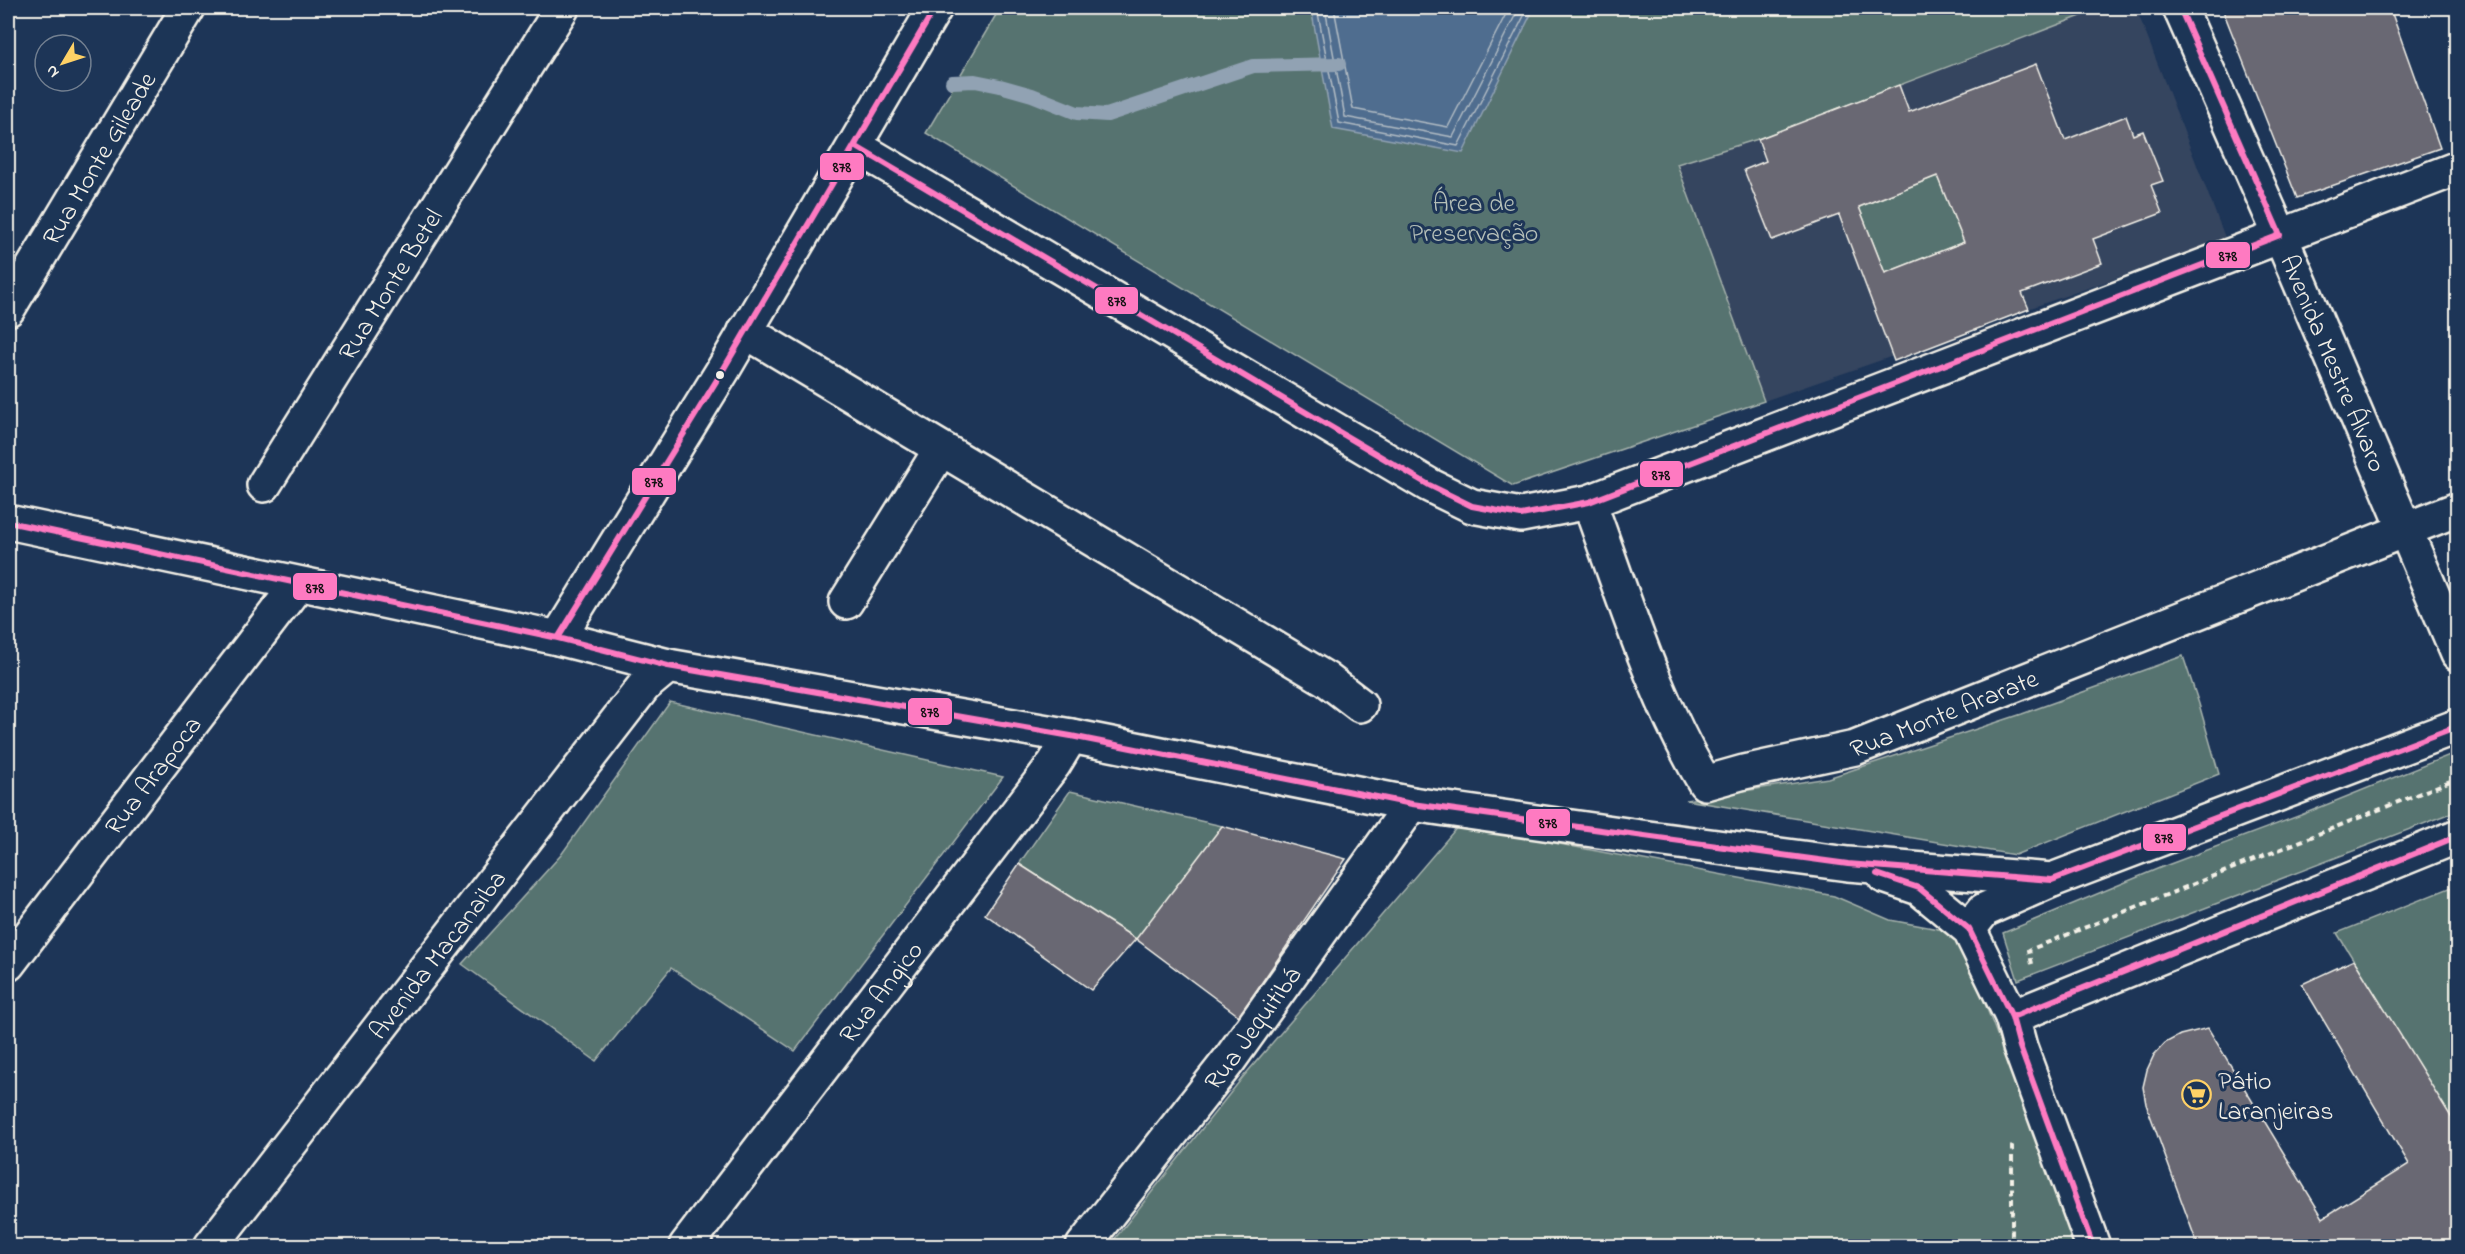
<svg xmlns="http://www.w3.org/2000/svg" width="2465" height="1254" font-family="'Indie Flower',sans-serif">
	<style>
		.built { fill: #34445f }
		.green { fill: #577370; stroke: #a6b2ac; stroke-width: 1.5 }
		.water { fill: #4f6d8f; stroke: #91a2b3; stroke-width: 1.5 }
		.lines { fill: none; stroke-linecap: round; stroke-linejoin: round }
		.shore { stroke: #b2bcc4; stroke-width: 1.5 }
		.stream { stroke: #91a2b3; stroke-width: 14 }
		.building { fill: #696773; stroke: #f4f1e8; stroke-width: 1.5; fill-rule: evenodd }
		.street-casing { stroke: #f4f1e8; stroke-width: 38 }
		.secondary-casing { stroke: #f4f1e8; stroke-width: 38 }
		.path { stroke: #f4f1e8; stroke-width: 4; stroke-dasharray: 6 4.5; stroke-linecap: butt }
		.street { stroke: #1d3557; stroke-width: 33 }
		.secondary { stroke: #1d3557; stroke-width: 33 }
		.bus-1-casing { stroke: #1d3557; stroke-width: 10 }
		.bus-1 { stroke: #fe7ac1; stroke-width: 6 }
		.bus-dot { fill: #f4f1e8; stroke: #1d3557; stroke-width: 2 }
		.labels { text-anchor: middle; stroke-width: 6; stroke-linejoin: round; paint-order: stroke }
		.street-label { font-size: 26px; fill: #f4f1e8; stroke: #1d3557 }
		.park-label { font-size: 26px; fill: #b5bfb8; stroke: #1d3557 }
		.poi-label { font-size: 26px; fill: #f4f1e8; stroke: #1d3557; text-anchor: start }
		.line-badge { stroke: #1d3557; stroke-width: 2 }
		.pale-badge-label { font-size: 16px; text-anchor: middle; font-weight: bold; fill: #111 }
	</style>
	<rect width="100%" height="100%" fill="#1d3557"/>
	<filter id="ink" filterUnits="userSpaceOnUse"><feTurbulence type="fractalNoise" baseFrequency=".0167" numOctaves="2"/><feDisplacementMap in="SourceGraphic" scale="12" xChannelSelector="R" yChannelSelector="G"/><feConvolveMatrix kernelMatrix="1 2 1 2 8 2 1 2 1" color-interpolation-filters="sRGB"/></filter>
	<g filter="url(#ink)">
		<path class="built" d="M2102,8H2136L2226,240L1764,401L1677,164L1758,139Z"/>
		<path class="green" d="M1000,8H2102L1758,139L1677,164L1764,401L1513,486L926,133Z
			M1937,176L1964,242L1885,273L1859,207Z
			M2183,656L2199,704L2219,774L2015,855L1686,800L1828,778L2022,714Z
			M670,702L1003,777L795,1051L671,968L596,1061L462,964L561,855Z
			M2457,752V811L2018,980L2003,933L2162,867L2301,815Z
			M1070,791L1222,826L1136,939L1019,864Z
			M1459,825L1834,896L1890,920L1954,932L1959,949L1965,952L2079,1246H1109L1243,1077Z
			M2457,885V1128L2337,933Z"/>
		<path class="water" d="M1311,8H1534L1463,153L1333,129Z"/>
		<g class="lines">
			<path class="shore" d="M1317,8L1339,123L1458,146L1528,8
				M1325,8L1345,117L1453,137L1519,8
				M1334,8L1353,109L1448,127L1509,8"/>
			<path class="stream" d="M952,82L975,81L1000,86L1032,95L1077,113L1107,115L1253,66L1339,64"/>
		</g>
		<path class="building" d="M2222,8H2390L2440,148L2297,198Z
			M2036,64L2065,140L2126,116L2133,135L2143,131L2163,181L2151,185L2162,213L2093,239L2102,263L2022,293L2029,309L1894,361L1839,215L1772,240L1744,170L1766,161L1758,139L1899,85L1909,112ZM1937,176L1964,242L1885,273L1859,207Z
			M1222,826L1346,859L1239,1016L1136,939Z
			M1019,864L1136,939L1091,990L985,914Z
			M2354,960L2458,1128V1246H2198L2146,1104L2143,1087L2147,1070L2154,1055L2165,1043L2180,1035L2208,1028L2323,1218L2409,1164L2302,984Z"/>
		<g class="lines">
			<defs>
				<g id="street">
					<path d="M855,146L1429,485L1472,506L1521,515L1589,502L2458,168"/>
					<path id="s1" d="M8,309L188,8"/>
					<path d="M745,331L1326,679L1360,705"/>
					<path id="s2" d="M264,485L562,8"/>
					<path id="s3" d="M1589,502C1624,597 1653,696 1705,783L1744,772L1855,748L2458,509"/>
					<path d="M846,602L941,449"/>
					<path d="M558,638L723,370L935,8"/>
					<path id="s4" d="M8,964L298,584"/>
					<path id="s5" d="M211,1246L644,686L668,666"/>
					<path id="s6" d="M686,1246L1054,764L1071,736"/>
					<path id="s7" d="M1083,1246L1230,1059L1412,804"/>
				</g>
				<g id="secondary">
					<path id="s8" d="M2180,8L2280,235L2458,654"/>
					<path d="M8,522L558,638L668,666L1071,736L1412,804L1641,837L1848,864L2052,880"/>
					<path d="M1884,876L1919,888L1969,929L2012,1017L2020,1047L2093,1246"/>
					<path d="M1969,929L1984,910L2052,880L2458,726"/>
					<path d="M2012,1017L2458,836"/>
				</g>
			</defs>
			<use href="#street" class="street-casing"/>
			<use href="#secondary" class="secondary-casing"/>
			<path class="path" d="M2032,964L2029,950L2458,778
				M2012,1246V1145"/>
			<use href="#street" class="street"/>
			<use href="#secondary" class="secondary"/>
			<defs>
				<path id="bus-1" d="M855,146L1429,485L1472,506L1521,515L1589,502L2280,235L2180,8
					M8,522L558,638L668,666L1071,736L1412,804L1848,864L2052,880L2458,726
					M558,638L723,370L935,8
					M1877,874L1919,888L1969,929L2012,1017L2020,1047L2093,1246
					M2012,1017L2458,836"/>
			</defs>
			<use href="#bus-1" class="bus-1-casing"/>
			<use href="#bus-1" class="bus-1"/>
		</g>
	</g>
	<defs>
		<symbol id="supermarket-ring" viewBox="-11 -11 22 22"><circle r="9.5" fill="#1d3557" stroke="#ffd166" stroke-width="1.5"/><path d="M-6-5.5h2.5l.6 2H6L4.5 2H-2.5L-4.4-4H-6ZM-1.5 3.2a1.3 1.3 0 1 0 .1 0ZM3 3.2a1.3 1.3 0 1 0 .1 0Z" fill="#ffd166"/></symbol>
	</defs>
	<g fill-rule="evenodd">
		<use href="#supermarket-ring" x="2180" y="1078" width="33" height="33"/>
	</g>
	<circle class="bus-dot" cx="720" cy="375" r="5"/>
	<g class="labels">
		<g class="street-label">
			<text dy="9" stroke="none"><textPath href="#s1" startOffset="176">Rua Monte Gileade</textPath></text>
			<text dy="9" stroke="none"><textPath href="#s2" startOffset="237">Rua Monte Betel</textPath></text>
			<text dy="9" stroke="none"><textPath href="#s8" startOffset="387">Avenida Mestre Álvaro</textPath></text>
			<text dy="9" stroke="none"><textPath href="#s3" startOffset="554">Rua Monte Ararate</textPath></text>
			<text dy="9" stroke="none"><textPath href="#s4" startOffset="238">Rua Arapoca</textPath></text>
			<text dy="9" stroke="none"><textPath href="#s5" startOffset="369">Avenida Macanaiba</textPath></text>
			<text dy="9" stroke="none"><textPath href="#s6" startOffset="320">Rua Angico</textPath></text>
			<text dy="9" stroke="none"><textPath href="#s7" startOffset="276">Rua Jequitibá</textPath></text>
		</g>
		<g class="park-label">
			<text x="1474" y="211">Área de<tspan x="1474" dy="30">Preservação</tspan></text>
		</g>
		<g class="poi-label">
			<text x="2218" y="1089">Pátio<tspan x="2218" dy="30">Laranjeiras</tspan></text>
		</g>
	</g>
	<g class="line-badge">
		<rect x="819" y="152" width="46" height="29" rx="6" fill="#fe7ac1"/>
		<rect x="2205" y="241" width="46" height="28" rx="6" fill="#fe7ac1"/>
		<rect x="1094" y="286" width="45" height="29" rx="6" fill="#fe7ac1"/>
		<rect x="1639" y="460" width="45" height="28" rx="6" fill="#fe7ac1"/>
		<rect x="631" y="467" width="46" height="29" rx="6" fill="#fe7ac1"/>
		<rect x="292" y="572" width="46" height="29" rx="6" fill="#fe7ac1"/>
		<rect x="907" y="697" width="46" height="29" rx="6" fill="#fe7ac1"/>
		<rect x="1525" y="808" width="46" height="29" rx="6" fill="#fe7ac1"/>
		<rect x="2142" y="823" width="45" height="29" rx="6" fill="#fe7ac1"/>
	</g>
	<g class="pale-badge-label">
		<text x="842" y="172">878</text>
		<text x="2228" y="261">878</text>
		<text x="1117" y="306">878</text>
		<text x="1661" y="480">878</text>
		<text x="654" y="487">878</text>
		<text x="315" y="593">878</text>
		<text x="930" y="717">878</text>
		<text x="1548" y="828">878</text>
		<text x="2164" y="843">878</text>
	</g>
	<rect width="2465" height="1254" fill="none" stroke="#1d3557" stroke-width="30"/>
	<rect x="15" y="15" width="2435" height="1224" fill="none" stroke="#f4f1e8" stroke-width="2" filter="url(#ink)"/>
	<g transform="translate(63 63) rotate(231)"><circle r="28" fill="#1d3557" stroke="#738091" stroke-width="1.5"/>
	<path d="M0-4.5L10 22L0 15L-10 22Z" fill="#ffd166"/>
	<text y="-9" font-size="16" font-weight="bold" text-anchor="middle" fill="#f4f1e8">N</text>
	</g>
</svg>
